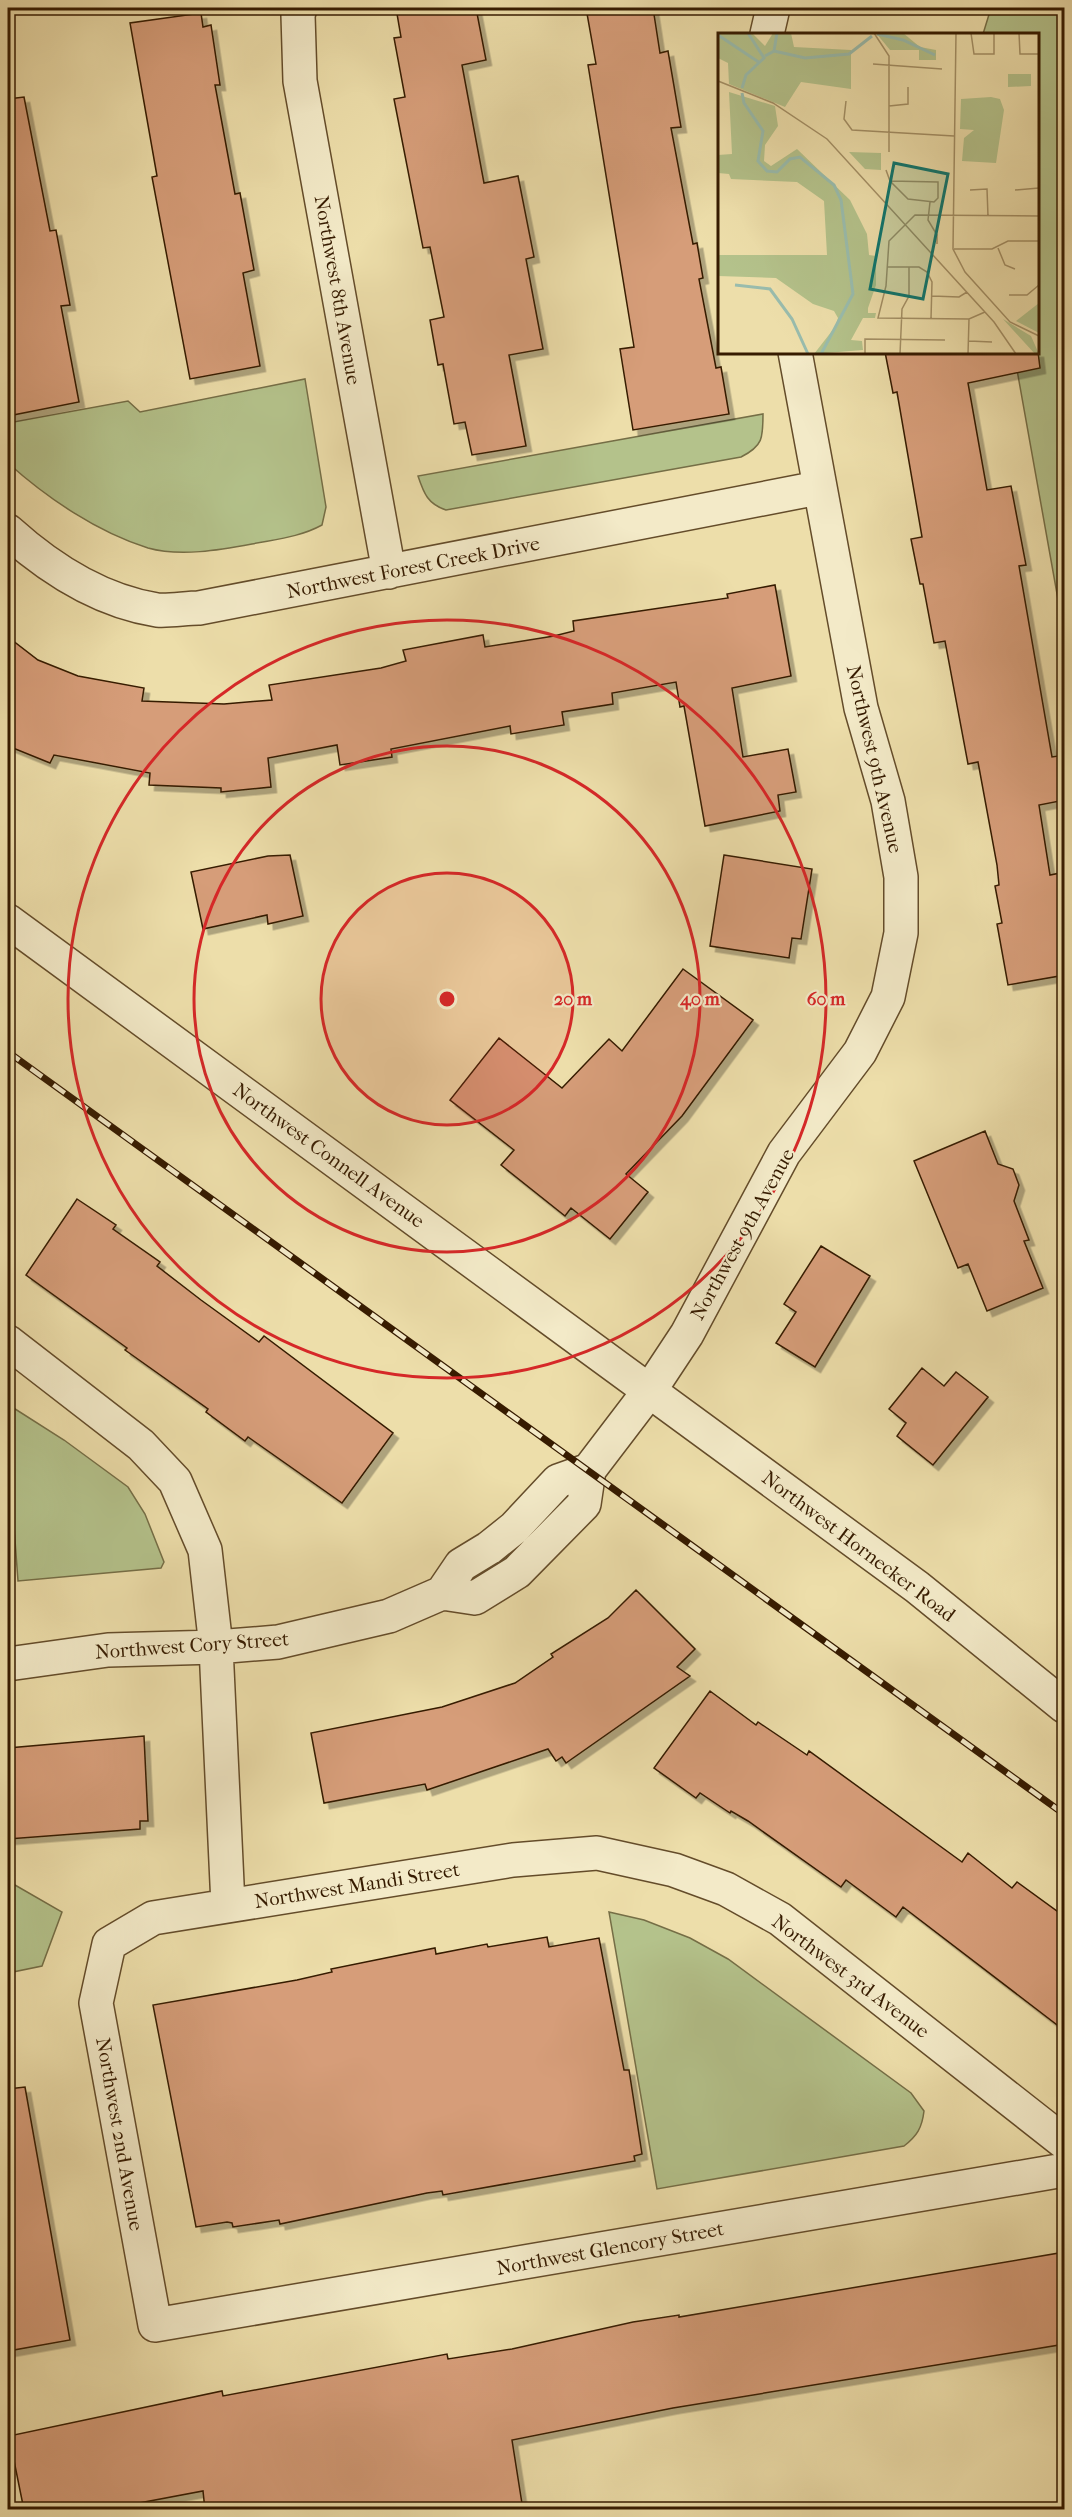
<svg xmlns="http://www.w3.org/2000/svg" width="1072" height="2517" font-family="'IM FELL French Canon',serif">
	<style>
		.green { fill: #b4c28b; stroke: #756e46; stroke-width: 1.5 }
		.building { fill: #d69d79; stroke: #361b00; stroke-width: 1.5; filter: url(#shadow) }
		.lines { fill: none; stroke-linecap: round; stroke-linejoin: round }
		.minor-casing { stroke: #644c2a; stroke-width: 36 }
		.minor { stroke: #f3eac8; stroke-width: 33 }
		.rail-casing { stroke: #361b00; stroke-width: 7 }
		.rail { stroke: #f3eac8; stroke-width: 4.5; stroke-dasharray: 14; stroke-linecap: butt }
		.ring { fill: none; stroke: #d62828; stroke-width: 3 }
		.labels { text-anchor: middle; stroke-width: 4.5; stroke-linejoin: round; paint-order: stroke }
		.street-label { font-size: 20px; fill: #361b00; stroke: #f3eac8 }
		.inset-river { fill: none; stroke: #99bcad; stroke-width: 3 }
		.inset-road { fill: none; stroke: #a49066; stroke-width: 1.5 }
		.view { fill: #0f766e; fill-opacity: 0.15; stroke: #0f766e; stroke-width: 3 }
		.inset-edge { fill: none; stroke: #361b00; stroke-width: 3 }
		.centre { fill: #d62828; stroke: #f3eac8; stroke-width: 3 }
		.ring-label { font-size: 18px; text-anchor: middle; font-weight: bold; fill: #d62828; stroke: #f3eac8; stroke-width: 4.5; stroke-linejoin: round; paint-order: stroke }
	</style>
	<defs>
		<filter id="shadow"><feDropShadow dx="5.5" dy="5.5" stdDeviation="0" flood-color="#0004"/></filter>
	</defs>
	<rect width="100%" height="100%" fill="#eddeaa"/>
	<filter id="stains"><feTurbulence type="fractalNoise" baseFrequency=".00333" numOctaves="4"/><feColorMatrix values="0 0 0 0 .2 0 0 0 0 .09 0 0 0 0 .02 0 0 0 .5 -.17"/></filter>
	<radialGradient id="worn" r=".72"><stop offset=".6" stop-color="#630" stop-opacity="0"/><stop offset="1" stop-color="#630" stop-opacity=".3"/></radialGradient>
	<path class="green" d="M991,8H1064V633L1014,353L1038,352V34H983Z
		M305,379L326,507L322,525C300,537 277,539 252,544C220,550 180,557 148,548C97,532 47,498 8,463V423L128,401L140,412Z
		M763,414C763,438 763,446 741,457L446,510C428,504 424,494 418,476Z
		M12,1407L64,1440L128,1487L145,1514L164,1562L161,1568L18,1581L8,1445Z
		M8,1881L62,1912L42,1966L8,1973Z
		M609,1912L644,1920L690,1938L728,1959L911,2093L924,2111C922,2128 917,2136 904,2146L657,2189Z"/>
	<path class="building" d="M396,8H476L486,60L462,65L484,183L518,176L534,257L526,259L543,349L509,355L526,446L472,455L465,422L454,424L443,364L438,365L430,320L444,317L430,247L423,248L394,99L405,97L394,38L401,37Z
		M586,8H653L660,53L668,51L681,127L671,128L693,244L697,243L703,278L699,279L716,368L721,367L729,414L633,430L620,349L634,347L588,65L596,64Z
		M201,13L203,27L211,25L220,85H215L235,194L240,193L254,270L243,273L260,366L190,379L152,177L157,176L130,23Z
		M24,97L50,231L56,230L70,305L61,306L79,402L8,416V99Z
		M885,352H1038L1040,368L968,383L987,490L1011,486L1026,565L1019,566L1052,757L1065,755V800L1039,805L1050,875L1065,872V975L1008,985L997,924L1002,923L995,886L999,885L997,865L978,762L968,764L945,641L934,643L923,584H920L911,539L922,537L897,392L893,393Z
		M775,585L791,676L732,688L743,757L788,749L796,792L778,795L780,811L705,826L684,706L680,707L676,682L612,693L613,704L562,712L564,725L511,734L510,726L391,749L392,757L340,765L337,745L268,758L271,787L221,792V788L149,785L150,773L54,755L50,763L8,746V637L38,660L78,676L144,688L142,701L224,704L272,700L269,685L381,668L406,661L403,650L483,635L485,647L554,636L574,631L573,621L728,598L727,594Z
		M290,855L303,916L268,924L267,915L203,929L191,872L268,856Z
		M724,855L812,869L801,939L792,938L789,958L710,946Z
		M683,969L753,1020L682,1116L626,1174L648,1192L610,1239L571,1208L565,1216L501,1165L514,1150L450,1100L499,1038L562,1088L609,1039L622,1051Z
		M985,1131L998,1164L1013,1169L1019,1185L1014,1201L1029,1240L1024,1241L1043,1288L987,1311L968,1264L958,1268L914,1161Z
		M77,1199L116,1225L113,1229L160,1262L157,1266L201,1300L259,1342L264,1336L393,1433L342,1503L248,1437L245,1441L206,1412L208,1409L125,1350L127,1348L26,1275Z
		M821,1246L870,1276L815,1367L776,1343L796,1312L784,1304Z
		M922,1368L944,1386L956,1372L988,1397L933,1465L897,1436L906,1423L889,1409Z
		M636,1590L695,1649L677,1667L690,1676L566,1763L562,1757L556,1761L548,1749L427,1790L425,1784L324,1803L311,1733L442,1707L515,1683L553,1657L551,1654L608,1618Z
		M710,1691L756,1725L758,1722L807,1755L809,1751L962,1862L968,1853L1012,1888L1017,1882L1065,1917V2031L903,1907L896,1917L846,1880L841,1887L748,1821L731,1811L730,1813L700,1793L696,1798L654,1768Z
		M144,1736L148,1821H140V1829L8,1839V1748Z
		M547,1937L549,1947L599,1938L624,2070H629L642,2154L634,2156L635,2161L443,2195L442,2191L427,2193L280,2224L279,2220L233,2227L232,2223L227,2222L196,2227L153,2005L297,1980L332,1972L331,1969L435,1948L436,1954L487,1944L488,1947Z
		M25,2087L70,2340L8,2351V2089Z
		M1065,2252V2344L673,2408L512,2440L523,2510H205L203,2491L102,2510H24L9,2436L222,2391L223,2396L447,2354L448,2359L512,2349L633,2322L679,2315V2317Z"/>
	<g class="lines">
		<defs>
			<path id="minor" d="M300,8L298,15L300,81L389,572
				M767,34L773,8
				M8,531C49,568 101,601 157,610C170,611 186,608 199,608L818,488
				M8,921L917,1587L1064,1706
				M8,1342L141,1445L175,1481L205,1550L216,1647L228,1905
				M442,1593L461,1565L489,1548L514,1528L558,1481L589,1470
				M8,1664L108,1650L216,1647L278,1642L389,1616L442,1593L475,1598L517,1572L584,1504L589,1470L650,1390L687,1334L784,1153L860,1052L888,997L901,933V877L888,801L861,708L795,352
				M1064,2142L780,1919L726,1889L674,1870L597,1853L513,1860L153,1918L109,1944L96,2003L155,2325L1064,2170"/>
		</defs>
		<use href="#minor" class="minor-casing"/>
		<use href="#minor" class="minor"/>
		<defs>
			<path id="rail" d="M8,1052L1064,1814"/>
		</defs>
		<use href="#rail" class="rail-casing"/>
		<use href="#rail" class="rail"/>
	</g>
	<circle cx="447" cy="999" r="126" fill="#d62828" fill-opacity=".12"/>
	<g class="ring">
		<circle cx="447" cy="999" r="126"/>
		<circle cx="447" cy="999" r="253"/>
		<circle cx="447" cy="999" r="379"/>
	</g>
	<g class="labels">
		<g class="street-label">
			<text transform="translate(338 290) rotate(80)" y="7">Northwest 8th Avenue</text>
			<text transform="translate(413 567) rotate(-11)" y="7">Northwest Forest Creek Drive</text>
			<text transform="translate(875 759) rotate(77)" y="7">Northwest 9th Avenue</text>
			<text transform="translate(329 1155) rotate(36)" y="7">Northwest Connell Avenue</text>
			<text transform="translate(742 1234) rotate(-61)" y="7">Northwest 9th Avenue</text>
			<text transform="translate(859 1546) rotate(37)" y="7">Northwest Hornecker Road</text>
			<text transform="translate(192 1645) rotate(-4)" y="7">Northwest Cory Street</text>
			<text transform="translate(357 1885) rotate(-9)" y="7">Northwest Mandi Street</text>
			<text transform="translate(851 1976) rotate(37)" y="7">Northwest 3rd Avenue</text>
			<text transform="translate(120 2134) rotate(80)" y="7">Northwest 2nd Avenue</text>
			<text transform="translate(610 2248) rotate(-10)" y="7">Northwest Glencory Street</text>
		</g>
	</g>
	<g transform="translate(718 33)">
		<rect width="321" height="321" fill="#eddeaa"/>
		<path d="M0,0H34L47,13L55,0H73L76,14L133,17V56L83,49L67,74L11,51L10,30L0,25ZM158,0H185L202,14L218,17V27H201V17H172ZM290,41H313V53L290,54ZM11,59L57,73L60,93L47,112L46,128L53,133L79,116L132,167L149,201L151,222L158,223V252L150,275V280H158L157,285H145L133,307L144,308L145,317L96,321L117,294L120,285L116,278L95,271L58,245L0,243V222H109L106,168L79,149L13,146L11,141L0,140V122L14,121ZM273,64L282,66L286,77L278,130L244,128L246,105L256,97L242,96L243,66ZM131,119L163,120V137L147,136ZM321,270V300L298,288ZM285,286L313,303L321,321H317Z" fill="#b4c28b"/>
		<path class="inset-river" d="M159,1L185,7L217,22M0,2L42,30M56,18L87,25L131,21L154,3M47,23L56,18L59,0M24,55L28,42L46,25L30,0M24,60L26,70L45,98L40,128L49,138L59,139L72,126L82,124L116,152L123,167L135,261L103,321M17,252L52,256L74,286L90,321"/>
		<path class="inset-road" d="M156,0L171,23V119M238,0L235,216L247,239L292,289L321,303M253,0L256,21H276V0M301,0L302,21H321M155,31L224,36M0,48L55,70L109,106L276,289L298,321M128,68L126,86L134,97L236,103M171,73L190,71V54M168,137L172,148L190,166L216,169L220,165V149L172,148M252,157L269,156L270,183M297,157L321,155M212,169L210,187L219,202V211M280,215L287,232L297,236M236,216H274L290,208H321M169,234H201L209,239L214,249L213,286M291,262H309L321,252M214,263L241,264L249,259M267,279L251,286L160,285L168,253L171,208L197,182L321,183M251,308L274,309M147,321V306L227,307M182,321L184,276L191,263V234M250,321L251,286"/>
		<path class="view" d="M176,130L230,141L205,266L152,256Z"/>
		<rect width="321" height="321" class="inset-edge"/>
	</g>
	<circle cx="447" cy="999" r="9" class="centre"/>
	<g class="ring-label">
		<text x="573" y="1005">20 m</text>
		<text x="700" y="1005">40 m</text>
		<text x="826" y="1005">60 m</text>
	</g>
	<rect width="1072" height="2517" fill="none" stroke="#eddeaa" stroke-width="30"/>
	<rect x="9" y="9" width="1054" height="2499" fill="none" stroke="#361b00" stroke-width="3"/>
	<rect x="15" y="15" width="1042" height="2487" fill="none" stroke="#361b00" stroke-width="1.5"/>
	<rect width="100%" height="100%" filter="url(#stains)"/>
	<rect width="100%" height="100%" fill="url(#worn)"/>
</svg>
